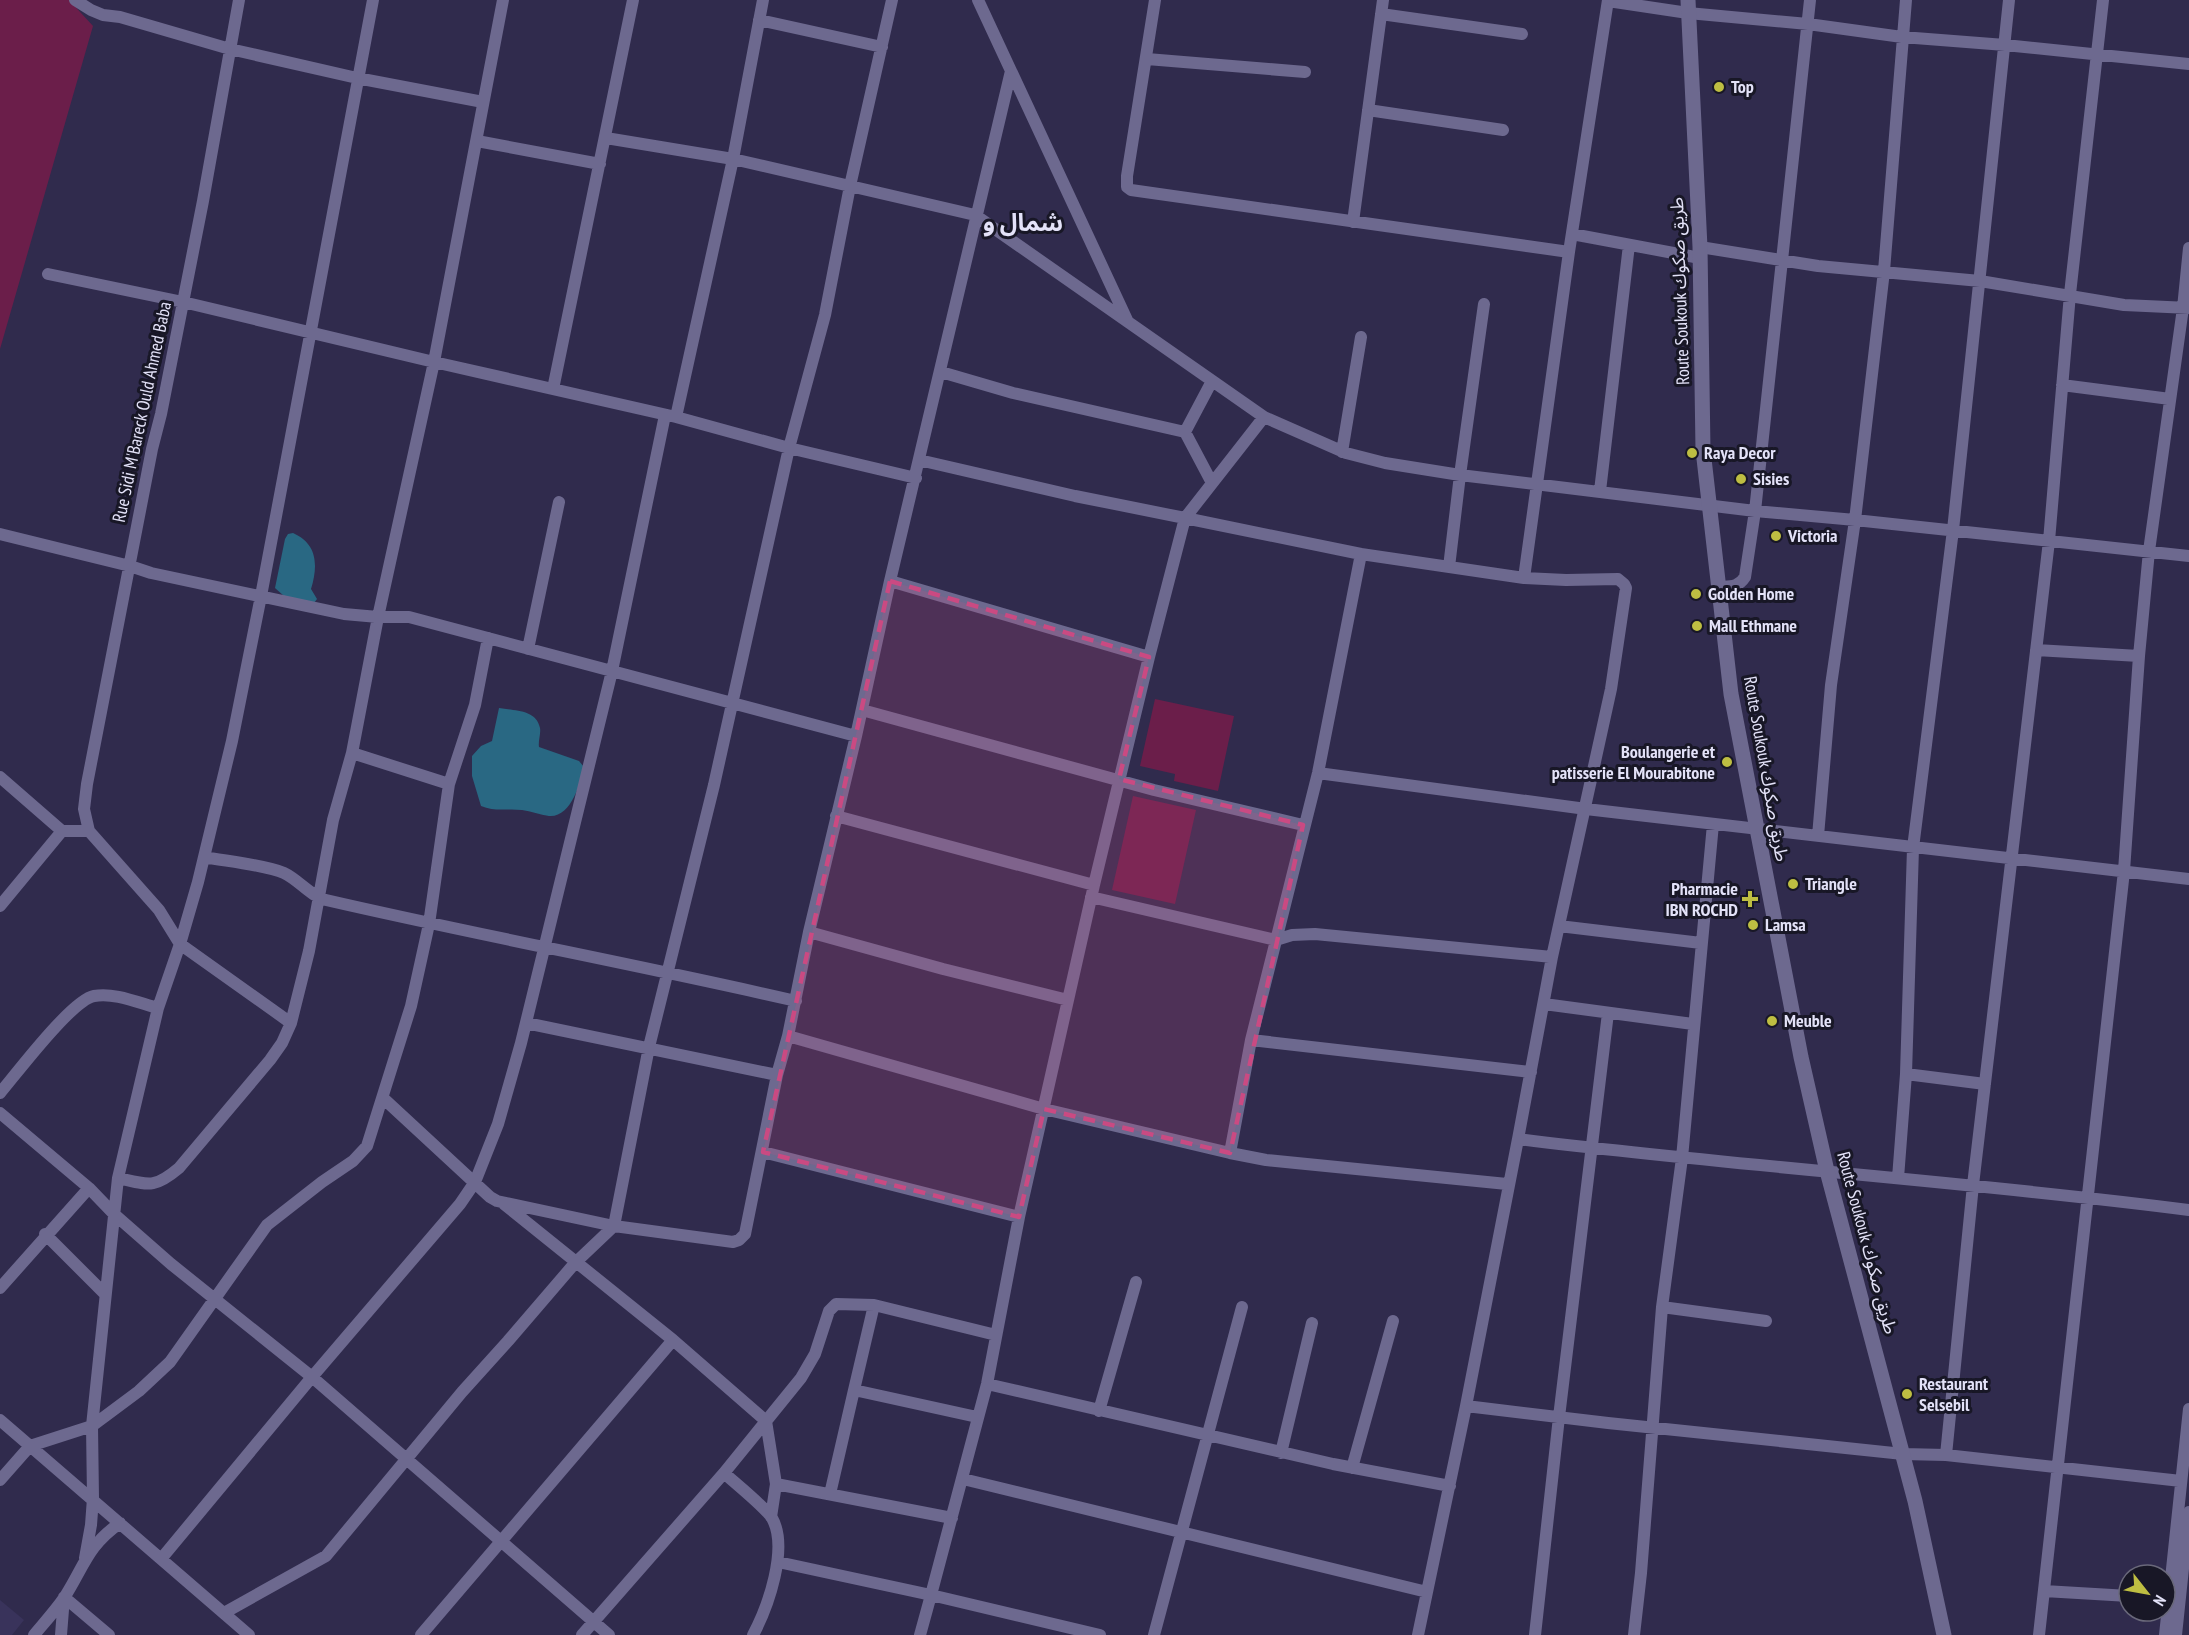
<svg xmlns="http://www.w3.org/2000/svg" width="2189" height="1635" font-family="'PT Sans Narrow','Noto Sans Arabic',sans-serif">
	<style>
		.built { fill: #39335b }
		.green { fill: #6b1e4a }
		.water { fill: #296883 }
		.lines { fill: none; stroke-linecap: round; stroke-linejoin: round }
		.minor { stroke: #6d698f; stroke-width: 12 }
		.tertiary { stroke: #6d698f; stroke-width: 15 }
		.marked { fill: #ca4a82; fill-opacity: 0.2; stroke: #ca4a82; stroke-width: 4.5; stroke-dasharray: 12 8; stroke-linejoin: round }
		.poi-dot { fill: #bebe42; stroke: #181726; stroke-width: 2 }
		.labels { text-anchor: middle; stroke-width: 6; stroke-linejoin: round; paint-order: stroke }
		.poi-label { font-size: 18px; font-weight: bold; fill: #e3e2f8; stroke: #181726; text-anchor: start }
		.street-label { font-size: 18px; fill: #e3e2f8; stroke: #181726 }
		.district-label { font-size: 24px; font-weight: bold; fill: #e3e2f8; stroke: #181726 }
	</style>
	<rect width="100%" height="100%" fill="#302b4d"/>
	<path class="built" d="M0,1600L24,1620L12,1635H0Z"/>
	<path class="green" d="M0,0H69L93,26L0,349Z
		M1155,699L1234,716L1218,791L1174,781L1175,774L1140,766Z
		M1133,796L1196,810L1175,904L1112,890Z"/>
	<path class="water" d="M293,533C318,544 318,566 311,589L317,599L314,603L284,596L275,588L285,539L288,534Z
		M499,708C514,711 536,709 540,728C541,734 538,741 539,747L579,761L584,767C581,782 571,818 549,816C540,815 531,811 522,810C508,808 495,812 481,806L472,776V756L481,746L492,741Z"/>
	<g class="lines">
		<path class="minor" d="M75,0L91,10L103,15L120,17L230,49L357,78L483,102
			M978,0L1128,322
			M1155,0L1127,176V187L1131,190L1569,252
			M1608,1L1688,13L1808,24L1902,37L2005,45L2189,64
			M1381,14L1522,34
			M759,20L882,47
			M1147,59L1305,72
			M1368,110L1503,130
			M606,138L733,159L975,215L1264,417L1346,453L1385,463L1460,475L1755,511L1855,520L2189,556
			M477,141L600,164
			M1353,222L1383,0
			M1572,234L1700,258
			M1700,247L1818,266L1980,281L2124,305L2189,308
			M48,274L183,302L434,362L503,0
			M941,372L1013,393L1185,432L1212,381
			M2062,385L2170,399
			M553,389L633,0
			M676,417L733,159L763,0
			M1185,432L1212,483
			M1342,452L1361,337
			M919,460L1075,496L1185,518L1264,417
			M1600,491L1629,245
			M0,534L130,566L151,573L344,614L378,617H409L856,736
			M1449,567L1460,475L1484,304
			M1524,578L1569,252L1608,0
			M890,581L1149,657
			M1718,587C1729,586 1738,588 1745,577L1755,511L1810,0
			M528,649L559,502
			M2036,650L2139,656
			M862,710L1154,790L1303,825
			M1318,773L1586,809L2189,879
			M0,777L62,831H89L159,910L180,944L291,1023
			M449,784L475,705L488,638
			M836,816L1094,885
			M89,831L84,809L87,784L152,449L161,414L203,201L239,0
			M1818,836L1831,685L1855,520L1884,271L1906,0
			M204,857C225,861 266,865 284,873C299,880 310,896 326,900C482,936 639,965 796,1001
			M1091,897L1276,940L1292,935L1315,934L1552,957
			M0,906L62,831
			M1559,926L1701,943
			M809,932L943,969L1068,1000
			M1544,1004L1693,1024
			M526,1023L777,1075
			M788,1036L1044,1109L1230,1153
			M1251,1040L1531,1072
			M1906,1074L1985,1084
			M0,1093C17,1073 72,1000 94,996C114,992 139,1003 158,1008
			M383,1098L490,1197L497,1201L614,1226L649,1047L714,785L789,448L916,478
			M0,1113L89,1188L114,1214L171,1264L312,1377L609,1635
			M763,1152L1019,1217
			M118,1178C149,1185 154,1189 179,1168L270,1060L282,1043L291,1023L309,951L333,820L352,753L378,617L434,362L676,417L789,448L825,315L850,186L892,0
			M1898,1178L1906,1074L1913,848L1953,530L2009,0
			M1507,1184L1266,1160L1230,1153L1251,1040L1318,773L1361,554L1524,578L1566,580L1618,579L1624,584L1626,588L1611,689L1552,957L1518,1139
			M504,1204L673,1340L766,1421L776,1484L771,1517
			M45,1234L105,1294
			M0,1288L89,1188
			M874,1305L854,1390L977,1417
			M1662,1307L1766,1321
			M987,1384L1333,1464L1450,1486
			M1466,1406L1518,1139C1741,1167 1966,1181 2189,1210
			M1099,1411L1136,1282
			M0,1420L249,1635
			M1281,1453L1312,1323
			M1946,1455L1973,1185L2049,541L2070,294L2103,0
			M1352,1468L1393,1321
			M724,1473C735,1483 765,1507 772,1518C789,1548 768,1607 753,1635
			M963,1479L1427,1592
			M0,1480L30,1446L92,1426L139,1391L170,1362L267,1225L322,1182L353,1161L367,1146L411,1006L429,924L449,784L352,753
			M776,1484L952,1518
			M830,1494L854,1390
			M85,1558L91,1525L93,1498L92,1426L118,1178L158,1008L180,944L198,882L232,741L261,596L373,0
			M161,1559L312,1377L460,1204L475,1182L498,1124L521,1043L612,671L665,415
			M778,1562L931,1595L987,1384L1019,1217L1094,885L1149,657L1185,518L1361,554
			M2044,1591L2129,1596
			M64,1597L109,1635
			M224,1613L326,1556L462,1392L508,1341L575,1263L614,1226L733,1242L739,1240L745,1234L777,1075L788,1036L809,932L856,736L890,581L1011,71
			M34,1635C44,1623 55,1611 64,1598C84,1567 87,1546 120,1523
			M61,1635L64,1597
			M421,1635L673,1340
			M582,1635L724,1473L801,1378L815,1354L829,1311L836,1304L874,1305L996,1335
			M920,1635L931,1595L1100,1635
			M1154,1635L1242,1307
			M1418,1635L1466,1406L1608,1423L1903,1454L1946,1455L2181,1481
			M1535,1635L1559,1417L1608,1013
			M1634,1635L1641,1573L1662,1307L1682,1158L1713,824
			M2039,1635L2124,871L2139,656L2149,551L2183,308L2189,248
			M2165,1635L2189,1409
			M2176,1635L2189,1512"/>
		<path class="tertiary" d="M1688,0L1700,247L1703,450L1731,694L1801,1057L1827,1171L1915,1501L1944,1635"/>
	</g>
	<path class="marked" d="M890,581L1149,657L1119,779L1303,825L1230,1153L1044,1109L1019,1217L763,1152Z"/>
	<g class="poi-dot">
		<circle cx="1719" cy="87" r="6"/>
		<circle cx="1692" cy="453" r="6"/>
		<circle cx="1741" cy="479" r="6"/>
		<circle cx="1776" cy="536" r="6"/>
		<circle cx="1696" cy="594" r="6"/>
		<circle cx="1697" cy="626" r="6"/>
		<circle cx="1727" cy="762" r="6"/>
		<circle cx="1793" cy="884" r="6"/>
		<path d="M1747 890h6v6h6v6h-6v6h-6v-6h-6v-6h6z"/>
		<circle cx="1753" cy="925" r="6"/>
		<circle cx="1772" cy="1021" r="6"/>
		<circle cx="1907" cy="1394" r="6"/>
	</g>
	<g class="labels">
		<g class="poi-label">
			<text x="1731" y="93">Top</text>
			<text x="1704" y="459">Raya Decor</text>
			<text x="1753" y="485">Sisies</text>
			<text x="1788" y="542">Victoria</text>
			<text x="1708" y="600">Golden Home</text>
			<text x="1709" y="632">Mall Ethmane</text>
			<text x="1715" y="758" text-anchor="end">Boulangerie et<tspan x="1715" dy="21">patisserie El Mourabitone</tspan></text>
			<text x="1805" y="890">Triangle</text>
			<text x="1738" y="895" text-anchor="end">Pharmacie<tspan x="1738" dy="21">IBN ROCHD</tspan></text>
			<text x="1765" y="931">Lamsa</text>
			<text x="1784" y="1027">Meuble</text>
			<text x="1919" y="1390">Restaurant<tspan x="1919" dy="21">Selsebil</tspan></text>
		</g>
		<g class="street-label">
			<text transform="translate(1680 291) rotate(-92)" y="6">Route Soukouk طريق صكوك</text>
			<text transform="translate(142 412) rotate(-78)" y="6">Rue Sidi M'Bareck Ould Ahmed Baba</text>
			<text transform="translate(1766 769) rotate(80)" y="6">Route Soukouk طريق صكوك</text>
			<text transform="translate(1867 1243) rotate(75)" y="6">Route Soukouk طريق صكوك</text>
		</g>
		<g class="district-label">
			<text x="1023" y="231">شمال و</text>
		</g>
	</g>
	<g transform="translate(2147 1593) rotate(121)"><circle r="28" fill="#181726" stroke="#69687a" stroke-width="1.5"/>
	<path d="M0-4.5L10 22L0 15L-10 22Z" fill="#bebe42"/>
	<text y="-9" font-size="16" font-weight="bold" text-anchor="middle" fill="#e3e2f8">N</text>
	</g>
</svg>
